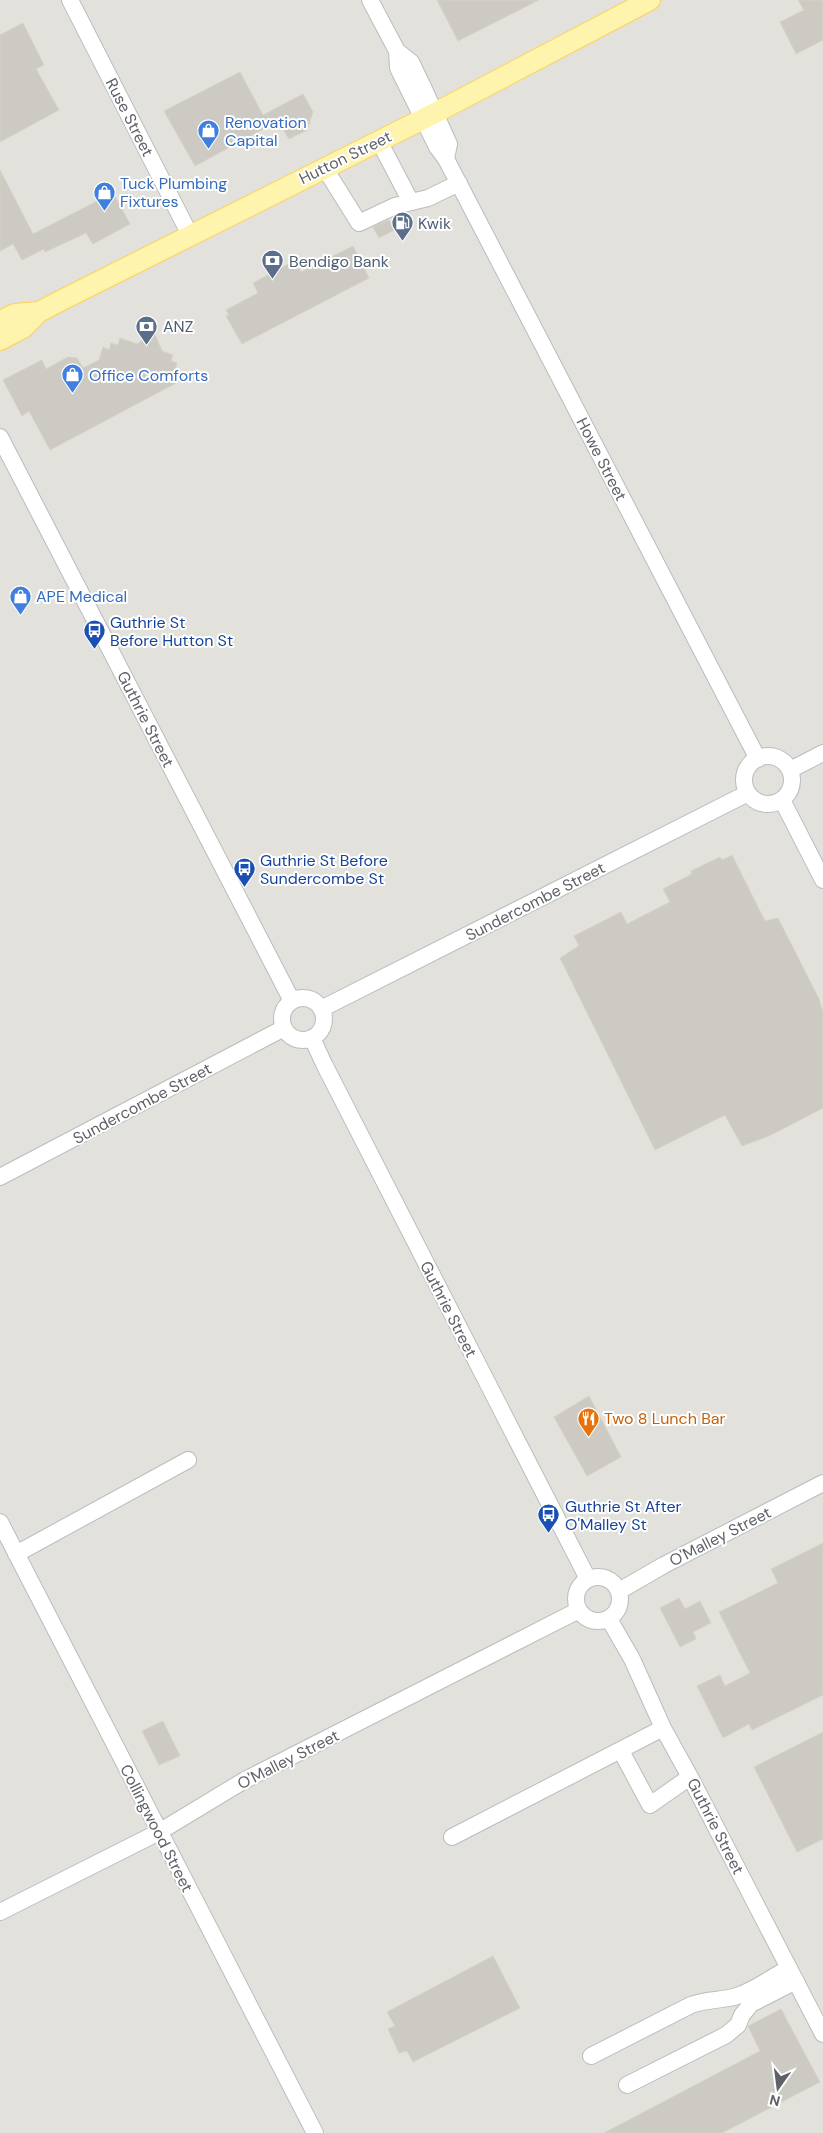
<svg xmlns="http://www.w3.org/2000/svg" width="823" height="2133" font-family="'DM Sans',sans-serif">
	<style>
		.industrial { fill: #e2e1db }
		.building { fill: #cdcac4; stroke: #d7d2c4 }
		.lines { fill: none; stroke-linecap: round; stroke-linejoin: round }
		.minor-casing { stroke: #b9bcc1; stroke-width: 18 }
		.major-casing { stroke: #fed254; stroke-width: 22 }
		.minor { stroke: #fff; stroke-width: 16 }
		.major { stroke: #fff4ae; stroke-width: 20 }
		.labels { text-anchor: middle; stroke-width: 4; stroke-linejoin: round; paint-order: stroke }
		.street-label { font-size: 16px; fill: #5e6268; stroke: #fff }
		.shop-label { font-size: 16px; fill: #366cbe; stroke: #fff; text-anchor: start }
		.service-label { font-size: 16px; fill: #4e5e75; stroke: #fff; text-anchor: start }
		.transit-label { font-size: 16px; fill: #164399; stroke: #fff; text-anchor: start }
		.food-label { font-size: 16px; fill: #c56008; stroke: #fff; text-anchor: start }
	</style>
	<rect width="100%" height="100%" fill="#f1efe7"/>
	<path class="industrial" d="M0,0H823V2133H0Z"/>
	<path class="building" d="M437,0H539L458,41Z
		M798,0H823V40L796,54L780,22L804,10Z
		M23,23L44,65L36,69L59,110L0,142V35Z
		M240,72L263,115L303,94L313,112L307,130L289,139L278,121L195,166L164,111Z
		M0,170L33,234L113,193L130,224L93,244L86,233L45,252L44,249L22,260L13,244L0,251Z
		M389,220L394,230L379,238L373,227Z
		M353,246L369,278L242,344L226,316L229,315L226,310L258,293L253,283L294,261L301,272Z
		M154,332L162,351L173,355L171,361L177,363L175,371L181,373L178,382L50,450L29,411L22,416L3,380L42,360L46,369L68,357L77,358L83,368L99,360L103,347L109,350L111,343L118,345L120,338L137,344Z
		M732,855L765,921L778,918L819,999L823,1012V1108L769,1136L742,1146L725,1115L655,1150L560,958L579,946L574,936L621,912L627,924L670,902L663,889L692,874L691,871L720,857L722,860Z
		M589,1396L621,1457L587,1476L554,1417Z
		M823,1543V1695L752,1730L749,1724L723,1738L697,1686L720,1675L725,1686L750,1673L719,1612L778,1583L771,1569Z
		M679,1598L685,1609L700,1601L711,1623L693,1632L696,1639L680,1647L660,1608Z
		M163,1721L180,1756L159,1765L142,1731Z
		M823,1732V1839L797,1852L754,1767Z
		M493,1956L520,2008L413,2062L407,2051L399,2053L388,2029L395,2026L387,2012Z
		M781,2009L820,2082L722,2133H604L760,2051L748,2026Z"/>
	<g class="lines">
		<defs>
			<path id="minor" d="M70,0L190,235
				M370,0L397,51L398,68L437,147L446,159L758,759
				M397,51L411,62L423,87L449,144L446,159
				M379,141L411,202
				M324,167L359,223L395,206L428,198L459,183
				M0,437L292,1001
				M744 780a24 24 0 1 1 48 0a24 24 0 1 1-48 0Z
				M790,770L823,753
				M782,800L823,880
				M282 1019a21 21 0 1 1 42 0a21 21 0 1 1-42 0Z
				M321,1009L748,793
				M312,1038L325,1066L588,1579
				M0,1177L284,1028
				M0,1522L315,2133
				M16,1554L188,1460
				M576 1599a22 22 0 1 1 44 0a22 22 0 1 1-44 0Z
				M619,1591L664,1565L823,1483
				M609,1619L632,1659L663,1728L690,1777L823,2034
				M621,1751L650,1805L690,1777
				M452,1837L663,1728
				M0,1912L159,1832L245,1780L579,1610
				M591,2056L691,2005C706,1999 721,2001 737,1996C755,1990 772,1977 789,1968
				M627,2085L726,2035L738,2025L742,2015L751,2004L796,1981"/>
			<path id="major" d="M0,321L15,314L39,312
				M0,340L23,328L39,312L62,300L435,113L650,0"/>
		</defs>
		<use href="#minor" class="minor-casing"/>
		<use href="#major" class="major-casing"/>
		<use href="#minor" class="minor"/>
		<use href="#major" class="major"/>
	</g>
	<defs>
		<symbol id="shop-pin" viewBox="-11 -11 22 30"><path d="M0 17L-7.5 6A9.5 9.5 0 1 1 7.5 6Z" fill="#3f7fe0" stroke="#fff"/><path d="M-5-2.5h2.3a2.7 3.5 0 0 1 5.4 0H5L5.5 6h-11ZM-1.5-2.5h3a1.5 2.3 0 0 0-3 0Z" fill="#fff"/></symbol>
		<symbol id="fuel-pin" viewBox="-11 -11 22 30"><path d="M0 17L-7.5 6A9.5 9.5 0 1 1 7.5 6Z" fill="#5c6f8a" stroke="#fff"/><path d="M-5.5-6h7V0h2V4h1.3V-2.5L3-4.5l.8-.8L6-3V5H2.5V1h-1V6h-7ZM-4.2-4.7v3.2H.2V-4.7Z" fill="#fff"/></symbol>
		<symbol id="bank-pin" viewBox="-11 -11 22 30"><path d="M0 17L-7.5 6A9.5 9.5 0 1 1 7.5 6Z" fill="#5c6f8a" stroke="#fff"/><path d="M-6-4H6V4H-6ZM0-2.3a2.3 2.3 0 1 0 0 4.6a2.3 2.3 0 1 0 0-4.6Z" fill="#fff"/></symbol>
		<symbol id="bus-pin" viewBox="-11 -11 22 30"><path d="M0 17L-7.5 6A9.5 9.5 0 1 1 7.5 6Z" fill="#1a4fb4" stroke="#fff"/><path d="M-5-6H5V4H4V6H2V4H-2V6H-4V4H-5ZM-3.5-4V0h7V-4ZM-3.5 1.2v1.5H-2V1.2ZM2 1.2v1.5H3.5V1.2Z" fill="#fff"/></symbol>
		<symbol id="restaurant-pin" viewBox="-11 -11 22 30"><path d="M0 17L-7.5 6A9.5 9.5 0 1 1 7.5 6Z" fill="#e8710a" stroke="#fff"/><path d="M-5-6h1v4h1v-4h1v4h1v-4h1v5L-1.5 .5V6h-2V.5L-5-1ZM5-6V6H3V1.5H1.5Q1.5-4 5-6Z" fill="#fff"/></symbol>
	</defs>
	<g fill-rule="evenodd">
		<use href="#shop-pin" x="196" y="118" width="25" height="34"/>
		<use href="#shop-pin" x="92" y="180" width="25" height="34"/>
		<use href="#fuel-pin" x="390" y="210" width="25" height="34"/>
		<use href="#bank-pin" x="260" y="248" width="25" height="34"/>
		<use href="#bank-pin" x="134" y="314" width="25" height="34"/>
		<use href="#shop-pin" x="60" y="362" width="25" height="34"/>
		<use href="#shop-pin" x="8" y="584" width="25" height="34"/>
		<use href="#bus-pin" x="82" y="618" width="25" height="34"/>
		<use href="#bus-pin" x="232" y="856" width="25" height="34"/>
		<use href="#restaurant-pin" x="576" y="1406" width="25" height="34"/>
		<use href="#bus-pin" x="536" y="1502" width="25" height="34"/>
	</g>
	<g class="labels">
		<g class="street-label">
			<text transform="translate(130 117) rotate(63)" y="6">Ruse Street</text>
			<text transform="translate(345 157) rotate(-26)" y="6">Hutton Street</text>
			<text transform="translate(602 459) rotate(63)" y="6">Howe Street</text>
			<text transform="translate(146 719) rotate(63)" y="6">Guthrie Street</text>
			<text transform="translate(535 901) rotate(-27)" y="6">Sundercombe Street</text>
			<text transform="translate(142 1103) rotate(-28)" y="6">Sundercombe Street</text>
			<text transform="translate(449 1309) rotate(63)" y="6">Guthrie Street</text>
			<text transform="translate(720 1536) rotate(-27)" y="6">O'Malley Street</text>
			<text transform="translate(288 1759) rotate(-27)" y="6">O'Malley Street</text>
			<text transform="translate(716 1826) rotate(63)" y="6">Guthrie Street</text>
			<text transform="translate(157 1828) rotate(63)" y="6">Collingwood Street</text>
		</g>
		<g class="shop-label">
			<text x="225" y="128">Renovation<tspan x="225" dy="18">Capital</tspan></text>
			<text x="120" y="189">Tuck Plumbing<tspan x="120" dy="18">Fixtures</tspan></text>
			<text x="89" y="381">Office Comforts</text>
			<text x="36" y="602">APE Medical</text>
		</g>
		<g class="service-label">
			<text x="418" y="229">Kwik</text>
			<text x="289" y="267">Bendigo Bank</text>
			<text x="163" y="332">ANZ</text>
		</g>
		<g class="transit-label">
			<text x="110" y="628">Guthrie St<tspan x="110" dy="18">Before Hutton St</tspan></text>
			<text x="260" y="866">Guthrie St Before<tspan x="260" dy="18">Sundercombe St</tspan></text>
			<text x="565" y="1512">Guthrie St After<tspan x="565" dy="18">O'Malley St</tspan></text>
		</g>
		<g class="food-label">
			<text x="604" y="1424">Two 8 Lunch Bar</text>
		</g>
	</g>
	<g transform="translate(778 2088) rotate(194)" stroke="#ffffff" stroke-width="4" paint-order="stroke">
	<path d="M0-4L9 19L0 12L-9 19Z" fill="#5e6268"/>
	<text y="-8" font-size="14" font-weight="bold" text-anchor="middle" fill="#5e6268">N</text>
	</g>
</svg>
